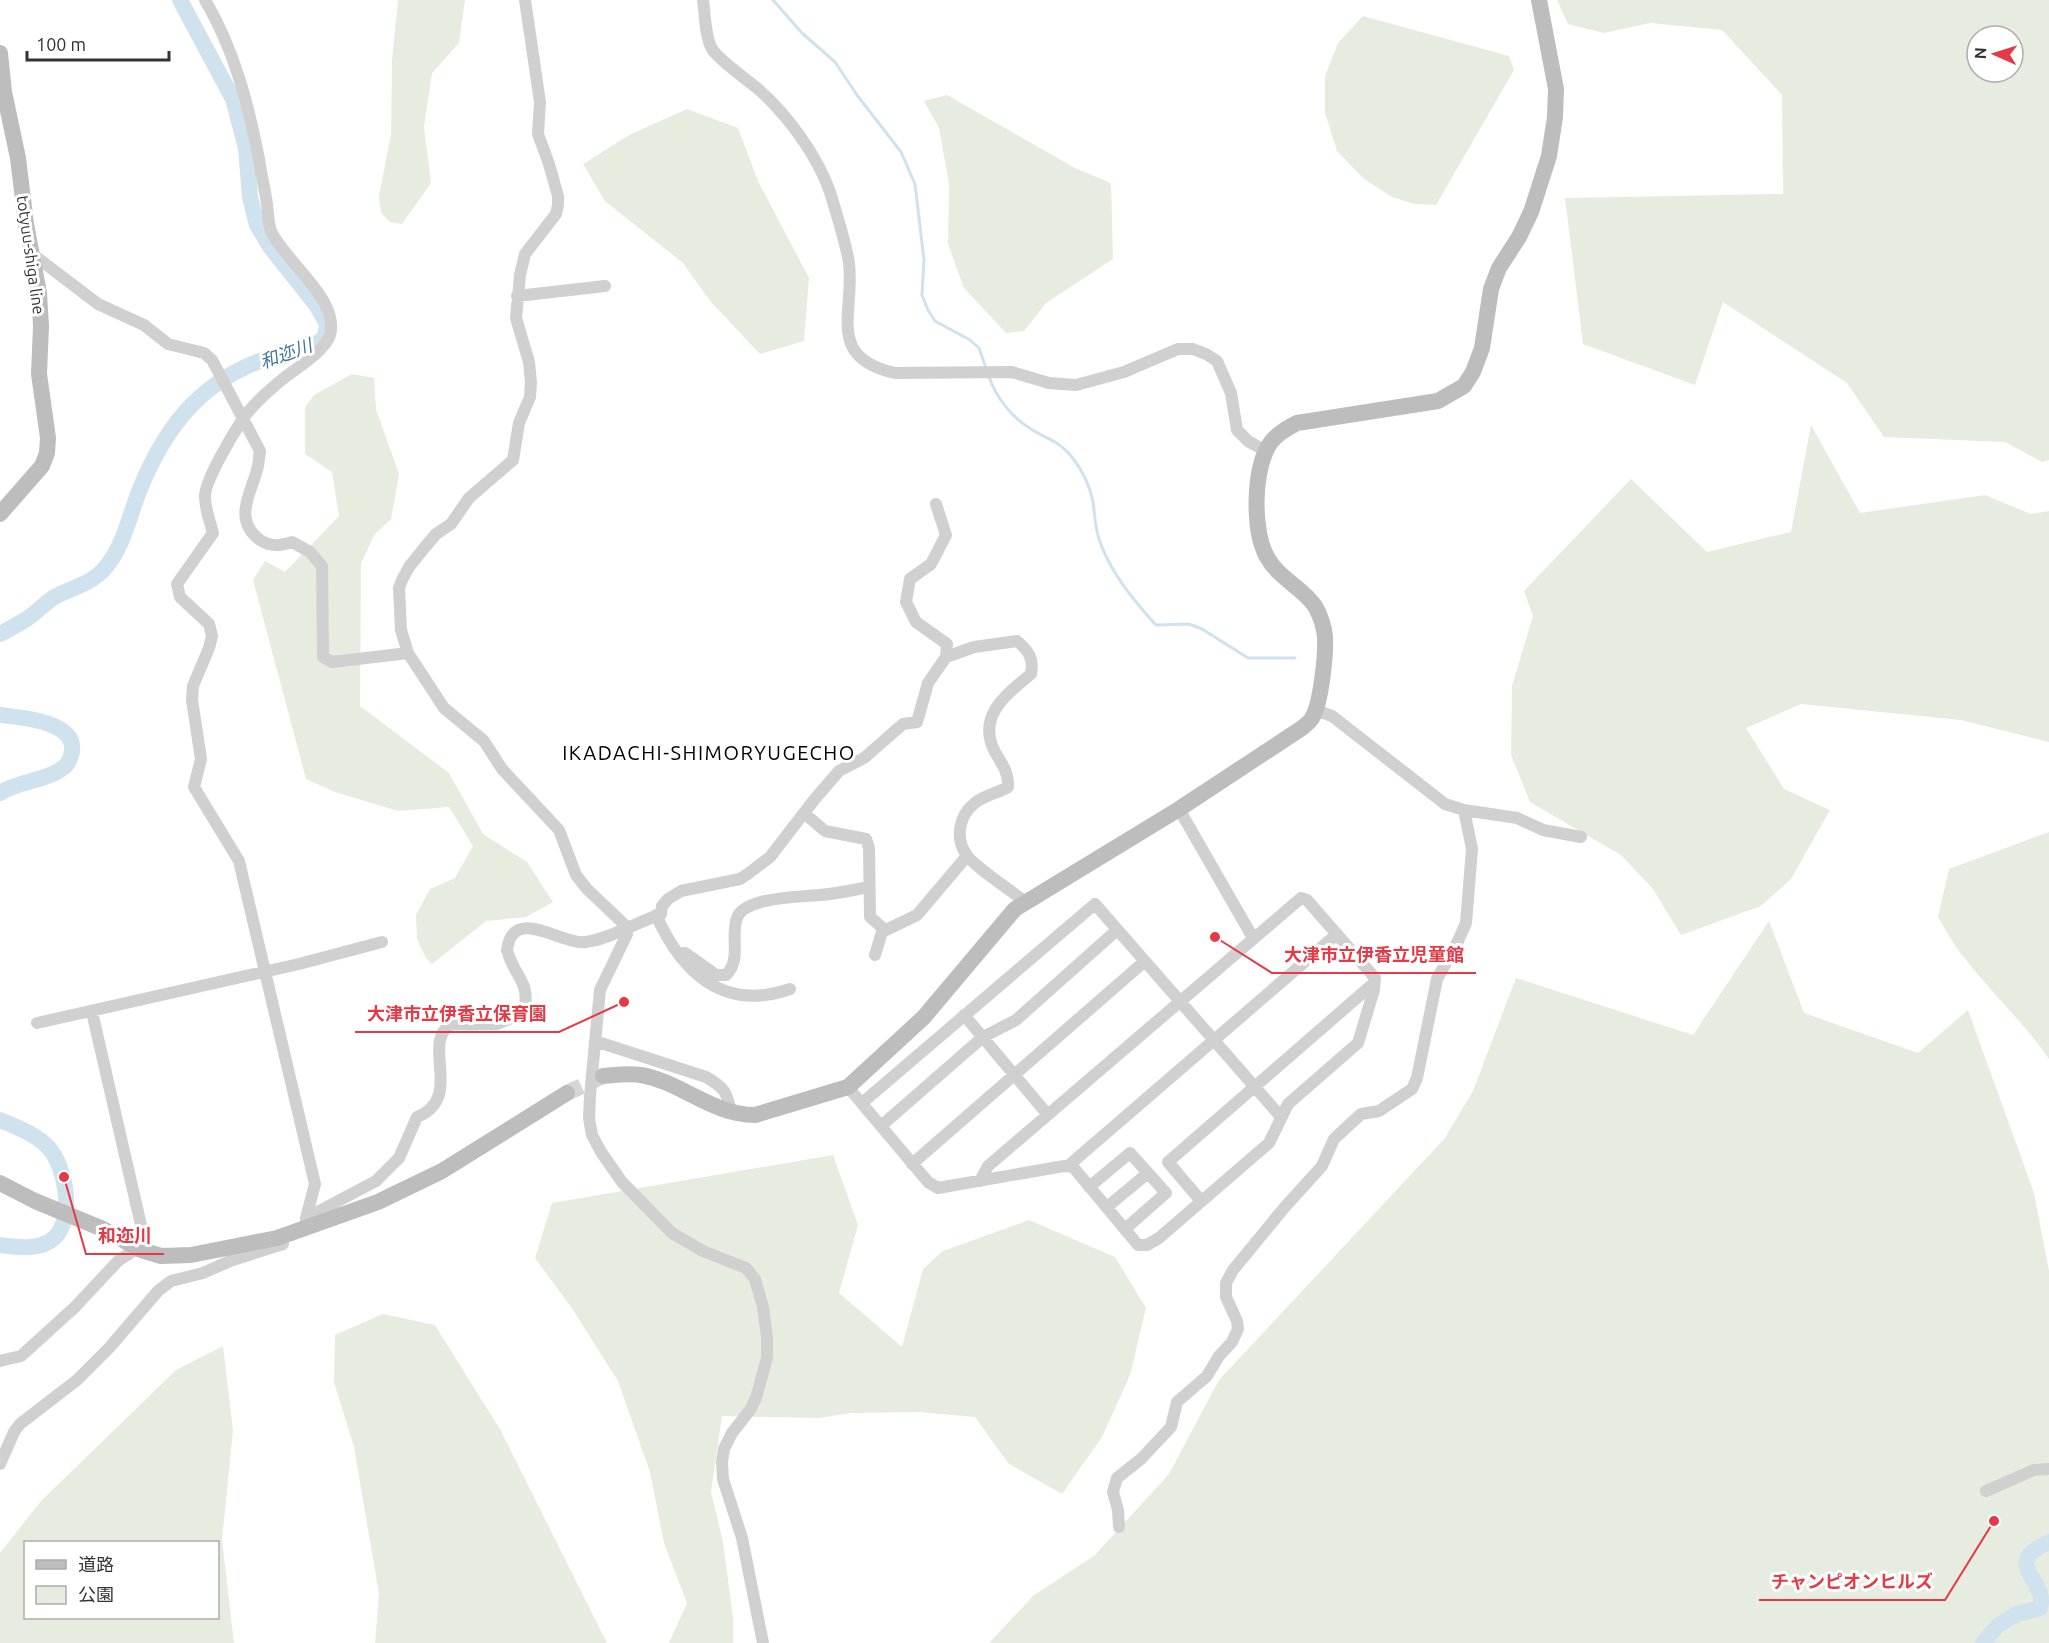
<svg xmlns="http://www.w3.org/2000/svg" width="2049" height="1643" font-family="Ubuntu,'Noto Sans JP',sans-serif">
	<style>
		.green { fill: #e6ecdf; fill-rule: evenodd }
		.lines { fill: none; stroke-linecap: round; stroke-linejoin: round }
		.stream { stroke: #cfe2ee; stroke-width: 3 }
		.river { stroke: #cfe2ee; stroke-width: 16 }
		.secondary-tunnel { stroke: #d6d6d6; stroke-width: 16; stroke-dasharray: 16 8; stroke-linecap: butt }
		.street { stroke: #d0d0d0; stroke-width: 12 }
		.secondary { stroke: #bdbdbd; stroke-width: 16 }
		.labels { text-anchor: middle; stroke-width: 6; stroke-linejoin: round; paint-order: stroke }
		.street-label { font-size: 16px; fill: #333; stroke: #fff }
		.water-label { font-size: 18px; font-style: italic; fill: #3f7597; stroke: #fff }
		.quarter-label { font-size: 20px; letter-spacing: 1.5px; fill: #000; stroke: #fff }
		.leader { fill: none; stroke: #e63946; stroke-width: 2 }
		.callout-dot { fill: #e63946; stroke: #fff; stroke-width: 2 }
		.callout-label { font-size: 18px; text-anchor: middle; font-weight: bold; fill: #e63946; stroke: #fff; stroke-width: 6; stroke-linejoin: round; paint-order: stroke }
	</style>
	<rect width="100%" height="100%" fill="#fff"/>
	<path class="green" d="M398,0H465L459,43L432,73L424,127L431,183L402,224L390,222L381,213L379,196L391,134L392,60Z
		M1557,0H2049V460L2042,462L2005,442L1884,437L1847,383L1723,302L1695,385L1583,344L1565,198L1783,194L1782,95L1722,30L1650,23L1604,33L1568,24ZM1977,36H2013V72H1977Z
		M1363,16L1509,56L1514,70L1436,205L1414,204L1392,197L1364,179L1337,151L1325,113V76L1338,43Z
		M947,95L1075,168L1111,183L1113,259L1046,303L1024,331L1006,333L964,288L948,244L949,184L939,128L924,101Z
		M687,109L738,128L758,181L809,278L804,341L760,354L710,301L683,263L605,201L583,164L631,134Z
		M352,374L374,378L376,409L399,474L391,519L374,535L361,564L360,706L449,773L483,834L527,862L553,902L526,917L486,921L432,964L426,958L417,939L416,915L430,889L455,878L473,846L449,807L398,811L335,792L306,779L253,580L265,561L285,572L339,516L332,472L305,454V407L314,395Z
		M1811,425L1860,513L1985,495L2031,514L2049,511V742L1961,720L1801,704L1746,728L1784,789L1830,810L1791,879L1761,906L1681,935L1653,889L1621,855L1530,802L1511,755L1512,686L1533,616L1524,591L1631,479L1707,552L1791,532Z
		M2049,832V1059C2024,1022 1990,992 1963,956C1953,944 1946,930 1938,917L1949,869Z
		M1769,921L1804,1013L1918,1053L1968,1010L2034,1193L2049,1271V1643H989L1034,1595L1094,1556L1169,1474L1219,1380L1445,1138L1473,1091L1516,978L1693,1035Z
		M833,1155L858,1225L839,1293L902,1347L923,1269L943,1251L1029,1220L1115,1257L1146,1308L1130,1375L1102,1437L1062,1494L1009,1464L975,1417L919,1412L852,1413L818,1418L722,1416L711,1492L723,1542L733,1617V1643H669L687,1603L664,1543L650,1472L618,1381L571,1307L535,1258L552,1203Z
		M383,1314L435,1325L501,1431L607,1643H375L379,1594L354,1447L334,1382L335,1335Z
		M223,1346L233,1430L222,1540L234,1643H0V1553L41,1501L176,1370ZM26,1542H218V1618H26Z"/>
	<g class="lines">
		<path class="stream" d="M773,0L802,33L835,62L857,95L901,152L915,184L924,260L922,295L928,310L935,321L970,340L979,348L986,368
			M989,377C996,397 1012,418 1031,429C1048,440 1058,440 1072,457C1082,470 1090,486 1093,502C1095,516 1095,529 1100,542C1111,573 1134,601 1156,625L1189,624L1202,629L1248,658H1295"/>
		<path class="river" d="M0,634C9,629 19,624 28,618C37,612 44,604 53,598C70,588 92,584 105,568C124,546 129,516 140,489C164,430 197,386 257,362C277,354 298,349 319,342L325,337L327,324L317,306L271,248L257,225L250,197L246,148L233,99L180,0
			M0,715C19,717 76,721 72,751C71,759 67,766 60,770C42,782 18,781 0,793
			M0,1120C16,1127 36,1134 48,1147C66,1166 75,1219 54,1238C40,1251 16,1247 0,1245
			M1983,1643L1997,1626L2017,1614L2040,1608C2049,1580 1999,1564 2049,1542"/>
		<path class="secondary-tunnel" d="M567,1093L603,1076"/>
		<path class="street" d="M205,0C234,49 248,103 259,159C261,174 265,189 267,204C268,212 268,222 271,231C285,262 340,299 330,335C325,351 297,368 284,378C269,390 253,404 242,420C233,434 204,482 205,497C205,509 210,521 213,533L177,584L180,597L209,624L212,636L209,648L193,686L192,700L201,759L194,787L239,861L315,1184L306,1218V1228
			M703,0C705,15 705,36 712,49C719,60 746,79 757,88C787,114 817,155 830,192C836,212 846,243 849,263C855,313 825,357 895,373L1012,372L1049,383L1076,385L1124,372L1178,349H1193L1206,354L1217,361L1231,393L1237,430L1248,441L1262,449
			M31,253L98,304L144,325L168,344L204,353L212,360L260,451C259,456 259,461 258,466C253,490 231,519 260,540C271,547 280,546 292,542L310,552L322,566L323,657L332,662L408,653L444,708L484,741L502,769L559,830L576,875L587,889L627,927V934L600,990L590,1096L589,1118L592,1135L601,1152L622,1182L672,1233L703,1251L746,1268L755,1279L763,1307L767,1337V1358L756,1398L750,1410L732,1433L724,1449L722,1462L723,1479L742,1538L763,1643
			M517,296L605,286
			M408,653L401,630L399,588L402,580L409,567L425,547L436,534L451,524L469,498L513,460L519,423L530,397L531,382L529,362L516,318L520,275L525,254L556,214L558,205V196L549,164L538,134L540,102L525,0
			M946,657L974,647L1017,641C1029,651 1034,659 1031,674C1007,694 976,716 995,752C1002,764 1009,773 1008,787C998,793 984,795 975,803C959,815 955,838 966,854C972,865 1012,891 1024,901
			M1179,809L1253,938
			M1464,810L1517,818L1543,830L1581,837
			M804,813L825,831L866,839L869,848L870,917L885,930
			M656,915C682,973 724,1012 790,989
			M680,954L685,953L716,975H726C742,959 730,937 737,918C744,897 800,897 819,895C836,894 853,890 869,887
			M875,955L882,932L917,915L967,856
			M92,1012L141,1225L133,1246
			M964,1015L1048,1115
			M37,1023L299,964L382,942
			M595,1041L706,1077C725,1088 727,1092 731,1113
			M848,1087L928,1182L938,1188L1064,1166L1073,1167L1138,1245H1147L1159,1238L1269,1143L1288,1104L1358,1043L1374,990L1375,978L1307,900L1301,898L988,1166L980,1181
			M862,1103L1095,904L1281,1117
			M881,1126L983,1037L1016,1020L1117,930
			M912,1164L1145,961
			M1068,1166L1337,934
			M1089,1187L1130,1153L1166,1193L1125,1229
			M1201,1201L1168,1162L1374,983
			M1107,1207L1148,1173
			M306,1218L376,1181L399,1158L417,1117C465,1097 420,1044 451,1024H497L524,1013C531,980 515,979 507,950C513,904 563,946 586,942C609,939 638,922 661,914L662,906L668,899L681,891L740,879L749,873L770,857L814,800L839,771L864,758L903,724L917,722L928,683L946,657L947,644L916,622L906,602L910,579L931,564L946,535L936,504
			M0,1361L21,1356L75,1307L118,1261L133,1251L141,1250
			M0,1464L14,1432L20,1424L77,1380L109,1348L158,1291L171,1281L203,1273L230,1261L283,1244
			M1986,1491L2034,1470L2049,1469
			M1119,1527L1118,1510L1113,1492L1117,1478L1141,1459L1171,1427L1177,1402L1207,1376L1219,1356L1232,1342L1238,1329L1237,1321L1226,1297V1283L1233,1270L1284,1208L1322,1166L1334,1139L1361,1114L1379,1111L1412,1089L1417,1078L1437,979L1458,941L1466,923L1472,849L1464,810L1445,804L1332,716L1315,710"/>
		<path class="secondary" d="M0,53L4,92L18,158L26,224L39,293L41,326L39,374L48,438L47,453L42,466L0,514
			M603,1076C616,1075 628,1073 641,1075C681,1082 712,1115 755,1115L848,1087L924,1017L1015,909L1179,809L1302,728C1305,725 1310,722 1312,718C1321,704 1326,654 1325,637C1324,626 1320,615 1315,606C1302,587 1278,578 1267,557C1252,530 1253,467 1271,442C1278,433 1287,428 1297,423L1438,401L1464,386L1473,372L1482,348L1491,289L1499,268L1519,237L1531,212L1549,156L1555,117L1556,89L1539,0
			M0,1183L35,1201L103,1229L141,1250L161,1256L191,1255L277,1238L378,1202L442,1171L567,1093"/>
	</g>
	<g class="labels">
		<g class="street-label">
			<text transform="translate(31 255) rotate(82)" y="6">totyuu-shiga line</text>
		</g>
		<g class="water-label">
			<text transform="translate(286 354) rotate(-20)" y="6">和迩川</text>
		</g>
		<g class="quarter-label">
			<text x="709" y="760">IKADACHI-SHIMORYUGECHO</text>
		</g>
	</g>
	<path class="leader" d="M1215 937L1272 973H1476M624 1002L559 1032H355M64 1177L86 1254H164M1994 1521L1945 1600H1759"/>
	<g class="callout-dot">
		<circle cx="1215" cy="937" r="6"/>
		<circle cx="624" cy="1002" r="6"/>
		<circle cx="64" cy="1177" r="6"/>
		<circle cx="1994" cy="1521" r="6"/>
	</g>
	<g class="callout-label">
		<text x="1374" y="961">大津市立伊香立児童館</text>
		<text x="457" y="1020">大津市立伊香立保育園</text>
		<text x="125" y="1242">和迩川</text>
		<text x="1852" y="1588">チャンピオンヒルズ</text>
	</g>
	<rect x="24" y="1541" width="195" height="78" fill="#ffffff" stroke="#adadad" stroke-width="1.5"/>
	<rect x="36" y="1560" width="30" height="9" fill="#bdbdbd" stroke="#adadad" stroke-width="1.5"/>
	<text x="78" y="1571" font-size="18" fill="#333333">道路</text>
	<rect x="36" y="1586" width="30" height="18" fill="#e6ecdf" stroke="#adadad" stroke-width="1.5"/>
	<text x="78" y="1601" font-size="18" fill="#333333">公園</text>
	<g transform="translate(1995 54) rotate(273)"><circle r="28" fill="#ffffff" stroke="#adadad" stroke-width="1.5"/>
	<path d="M0-4.5L10 22L0 15L-10 22Z" fill="#e63946"/>
	<text y="-9" font-size="16" font-weight="bold" text-anchor="middle" fill="#333333">N</text>
	</g>
	<path d="M27 51v9h142v-9" fill="none" stroke="#333333" stroke-width="3"/>
	<text x="36" y="51" font-size="18" fill="#333333" stroke="#ffffff" stroke-width="4.5" paint-order="stroke">100 m</text>
</svg>
